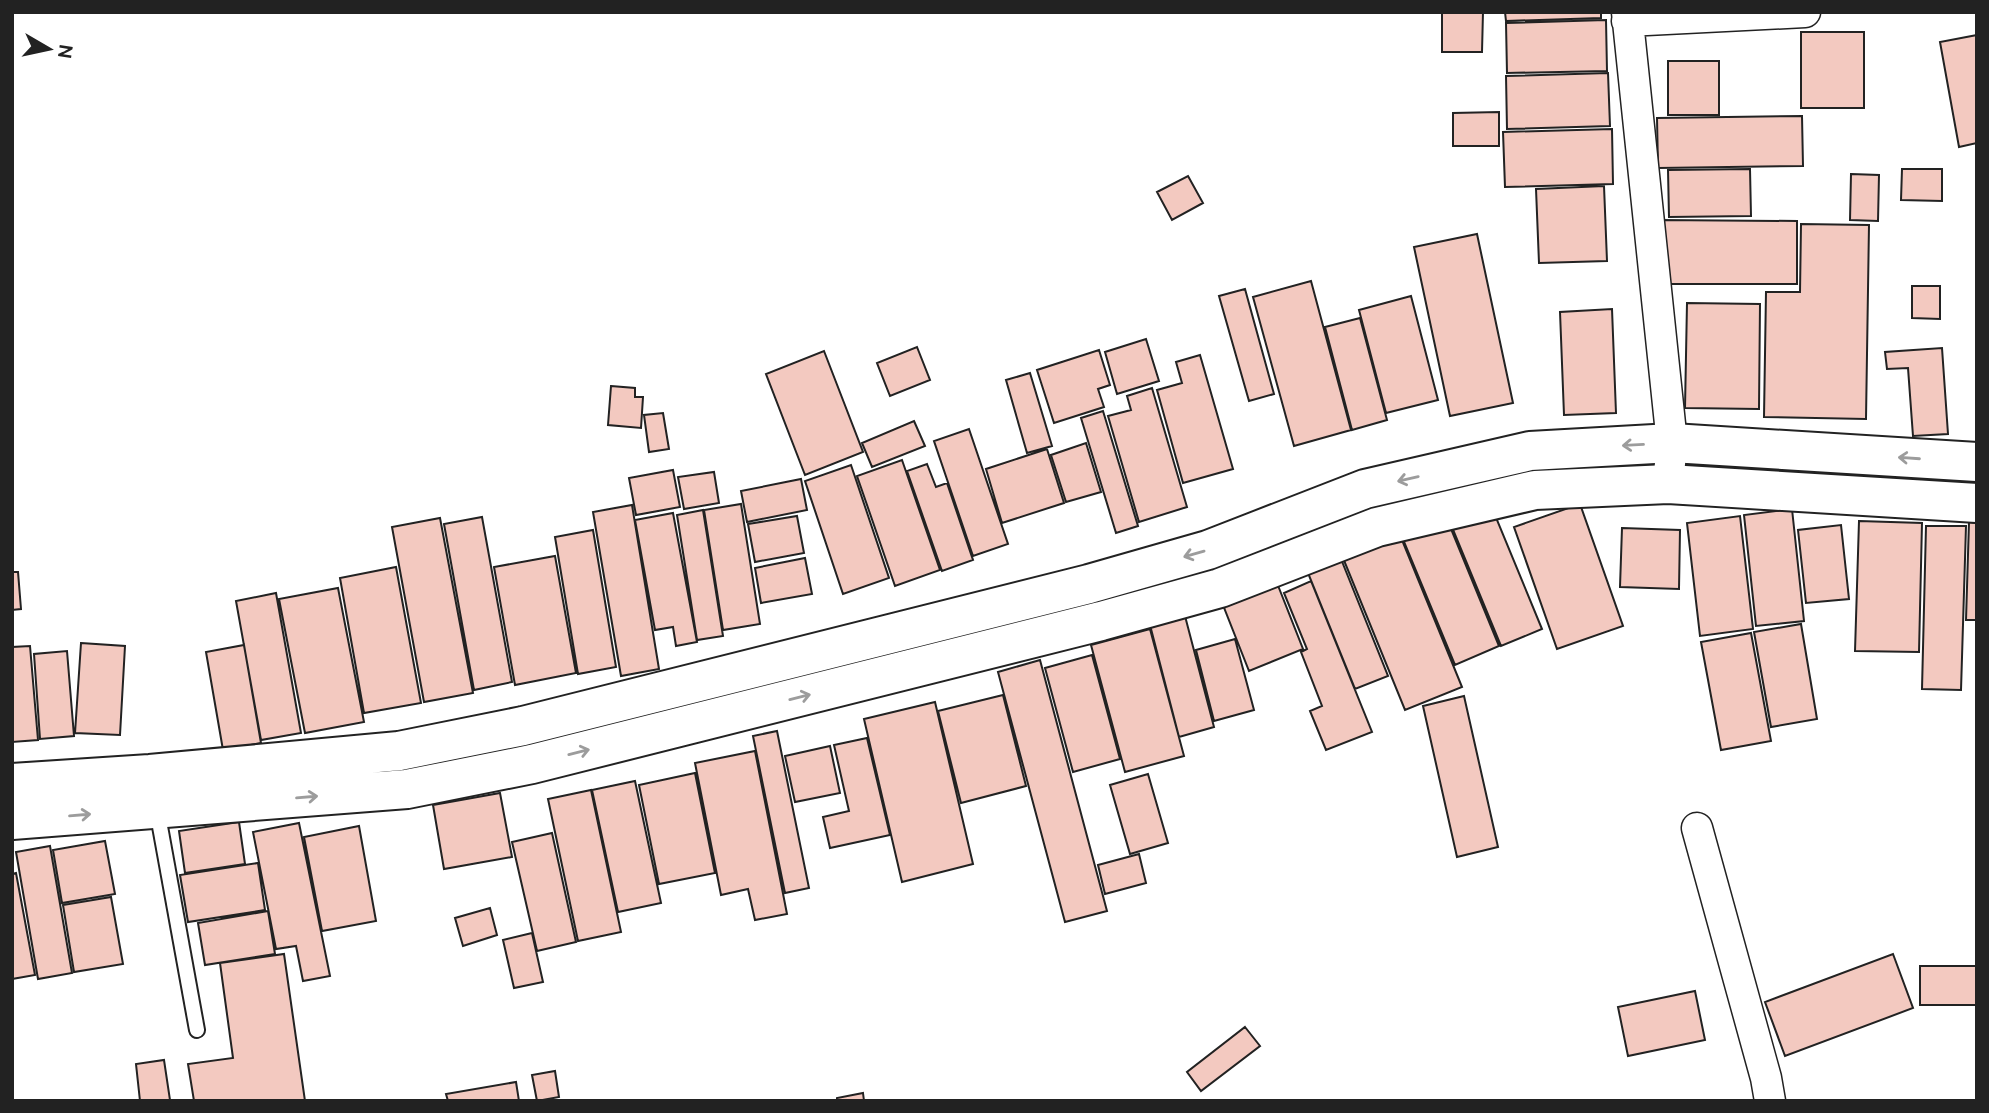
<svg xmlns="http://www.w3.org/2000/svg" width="1989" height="1113" font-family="Ubuntu,sans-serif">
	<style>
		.building { fill: #f3c9c0; stroke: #222; stroke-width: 2 }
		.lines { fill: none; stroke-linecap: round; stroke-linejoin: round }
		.lane-casing { stroke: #222; stroke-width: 18 }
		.street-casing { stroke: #222; stroke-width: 33 }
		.secondary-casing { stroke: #222; stroke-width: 42 }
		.lane { stroke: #fff; stroke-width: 14 }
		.street { stroke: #fff; stroke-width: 30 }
		.secondary { stroke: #fff; stroke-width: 38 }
		.oneway { stroke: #9c9c9c }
	</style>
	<rect width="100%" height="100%" fill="#fff"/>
	<path class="building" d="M1483,12L1482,52H1442V13Z
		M1505,12H1601V18L1506,21Z
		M1606,20L1607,71L1507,73L1506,23Z
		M1801,32H1864V108H1801Z
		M1977,35V143L1959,147L1940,42Z
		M1668,61H1719V115H1668Z
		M1608,73L1610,126L1507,129L1506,76Z
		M1499,112V146H1453V113Z
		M1802,116L1803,166L1658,168L1657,118Z
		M1612,129L1613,184L1505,187L1503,132Z
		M1750,169L1751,216L1669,217L1668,170Z
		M1902,169H1942V201L1901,200Z
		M1851,174L1879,175L1878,221L1850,220Z
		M1188,176L1203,203L1172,220L1157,192Z
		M1604,186L1607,261L1539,263L1536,189Z
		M1659,220L1797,221V284H1659Z
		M1801,224L1869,225L1866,419L1764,417L1766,292H1800Z
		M1477,234L1513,403L1450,416L1414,247Z
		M1311,281L1351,430L1294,446L1253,297Z
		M1912,286H1940V319L1912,318Z
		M1245,289L1274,394L1249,401L1219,296Z
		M1411,296L1438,400L1386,413L1359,310Z
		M1687,303L1760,304L1759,409L1685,408Z
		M1612,309L1616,413L1564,415L1560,312Z
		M1360,318L1387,420L1352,430L1325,327Z
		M1146,339L1159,381L1117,394L1105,352Z
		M917,347L930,380L890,396L877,363Z
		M1942,348L1948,434L1913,436L1908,368L1887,369L1885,352Z
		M1099,350L1110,385L1098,389L1104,407L1054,423L1037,370Z
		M824,351L863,452L805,475L766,374Z
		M1200,355L1233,469L1183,483L1157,390L1182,383L1176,362Z
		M1030,373L1052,446L1027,453L1006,380Z
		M611,386L635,388V397H643L641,428L608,425Z
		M1152,388L1187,507L1139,522L1108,416L1131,410L1127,396Z
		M1103,411L1138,526L1116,533L1081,418Z
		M663,413L669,449L649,452L644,415Z
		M914,421L925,446L872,467L862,443Z
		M969,429L1008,544L973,556L934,441Z
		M1086,443L1101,492L1066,502L1051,455Z
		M1047,449L1064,503L1002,523L986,469Z
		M902,460L940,570L895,586L857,476Z
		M927,464L936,487L947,483L973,560L942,571L907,471Z
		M851,465L889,578L843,594L805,481Z
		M673,470L680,507L636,515L629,478Z
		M714,472L719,503L684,509L678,477Z
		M801,479L807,510L747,522L741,491Z
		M1490,503L1542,629L1501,646L1449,520Z
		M741,504L760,624L723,630L704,510Z
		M1580,504L1623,626L1557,649L1514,527Z
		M632,505L659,669L621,676L593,512Z
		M1792,509L1804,621L1756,626L1744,515Z
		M703,510L723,636L697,640L677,515Z
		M673,513L697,642L676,646L673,627L655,630L635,520Z
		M797,516L804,553L755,562L748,524Z
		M1740,516L1753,629L1700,636L1687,523Z
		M482,517L512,682L474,690L444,524Z
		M440,518L473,693L424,702L392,527Z
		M1447,519L1499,646L1455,665L1402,537Z
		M1859,521L1922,523L1919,652L1855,651Z
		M1969,522L1977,523V620H1966Z
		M1841,525L1849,599L1806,603L1798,530Z
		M1926,526H1966L1961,690L1922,689Z
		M1622,528L1680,530L1679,589L1620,587Z
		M593,530L616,667L578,674L555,537Z
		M1400,535L1462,687L1405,710L1343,558Z
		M555,556L576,673L515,685L494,567Z
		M805,558L812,594L761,603L755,568Z
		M1341,559L1388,676L1355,689L1308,573Z
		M396,567L421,703L364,713L340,578Z
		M12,572H18L21,609L12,610Z
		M1311,581L1372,732L1326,750L1310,711L1322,706L1301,652L1307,649L1284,593Z
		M1277,583L1303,649L1249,671L1223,605Z
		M338,588L364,722L305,733L279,599Z
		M276,593L301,733L261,740L236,601Z
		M1185,616L1214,727L1179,737L1150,625Z
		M1801,624L1817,719L1771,727L1754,632Z
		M1150,629L1184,756L1125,772L1091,645Z
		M1751,633L1771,741L1721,750L1701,642Z
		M1235,639L1254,710L1214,721L1196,650Z
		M81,643L125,646L120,735L75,733Z
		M244,645L261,743L223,750L206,652Z
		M30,646L38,740L12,742V647Z
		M67,651L74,736L40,739L34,654Z
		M1092,655L1120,759L1073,772L1045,668Z
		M1040,660L1107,911L1065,922L998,672Z
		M1003,695L1026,786L961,803L938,711Z
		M1464,696L1498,847L1457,857L1423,706Z
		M935,702L973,864L902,882L864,719Z
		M777,731L809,888L785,893L753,736Z
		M867,738L890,835L830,848L823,817L849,811L834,745Z
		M830,746L840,793L795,802L785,756Z
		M755,751L787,914L755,920L748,889L721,895L695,763Z
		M695,773L715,873L659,884L639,785Z
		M1148,774L1168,843L1130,854L1110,785Z
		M635,781L661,903L618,912L592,790Z
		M591,790L621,932L578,941L548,799Z
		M500,793L512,857L444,869L433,805Z
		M239,822L245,864L185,873L179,831Z
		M299,823L330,976L303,981L296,946L276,949L253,832Z
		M359,826L376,921L322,931L304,837Z
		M552,833L576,942L537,951L512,842Z
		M105,841L115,894L62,903L53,850Z
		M50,846L72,973L38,979L16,852Z
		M1139,854L1146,883L1105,894L1098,865Z
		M258,863L265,910L188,922L180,875Z
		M16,873L35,975L12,979V874Z
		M111,897L123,964L74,972L63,905Z
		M490,908L497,935L463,946L455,918Z
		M268,911L275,954L205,965L198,923Z
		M532,933L543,982L514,988L503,940Z
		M284,954L305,1101H194L188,1064L233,1058L220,963Z
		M1893,954L1913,1008L1785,1056L1765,1002Z
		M1920,966H1976V1005H1920Z
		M1695,991L1705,1040L1628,1056L1618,1007Z
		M1245,1027L1260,1046L1201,1091L1187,1072Z
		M164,1060L170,1100L140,1101L136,1064Z
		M555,1071L559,1097L537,1101L532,1075Z
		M516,1082L519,1101H448L446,1094Z
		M863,1093L864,1101H837V1098Z"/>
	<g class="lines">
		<defs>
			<path id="lane" d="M157,810L197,1030"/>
			<path id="street" d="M1627,12L1672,443L1668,484
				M1627,21L1805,12
				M1697,828L1766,1078L1770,1101"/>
			<path id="secondary" d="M12,783L150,774L399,751L523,726L1089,584L1208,550L1365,489L1530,451L1672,443L1977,462
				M12,820L407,789L532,764L1101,621L1220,588L1377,527L1535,490L1668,484L1977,503"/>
		</defs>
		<use href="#lane" class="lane-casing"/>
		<use href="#street" class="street-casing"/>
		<use href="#secondary" class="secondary-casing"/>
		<use href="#lane" class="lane"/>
		<use href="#street" class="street"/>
		<use href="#secondary" class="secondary"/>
	</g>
	<defs><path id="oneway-shaft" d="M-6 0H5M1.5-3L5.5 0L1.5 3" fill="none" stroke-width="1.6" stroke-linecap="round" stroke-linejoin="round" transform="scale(1.75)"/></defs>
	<g class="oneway">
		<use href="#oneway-shaft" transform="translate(1633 445) rotate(177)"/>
		<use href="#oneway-shaft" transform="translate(1909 458) rotate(-176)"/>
		<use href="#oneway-shaft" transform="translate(1408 479) rotate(167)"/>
		<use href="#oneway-shaft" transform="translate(1194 554) rotate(164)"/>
		<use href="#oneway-shaft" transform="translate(800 697) rotate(-14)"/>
		<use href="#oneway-shaft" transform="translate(579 752) rotate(-14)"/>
		<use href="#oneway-shaft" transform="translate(307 797) rotate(-5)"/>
		<use href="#oneway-shaft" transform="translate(80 815) rotate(-5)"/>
	</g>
	<rect width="1989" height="1113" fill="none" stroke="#222222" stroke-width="28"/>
	<g transform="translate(49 49) rotate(99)" stroke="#ffffff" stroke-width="5" paint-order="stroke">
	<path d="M0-5L12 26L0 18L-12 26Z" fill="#222222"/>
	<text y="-10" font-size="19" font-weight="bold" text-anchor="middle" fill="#222222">N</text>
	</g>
</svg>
